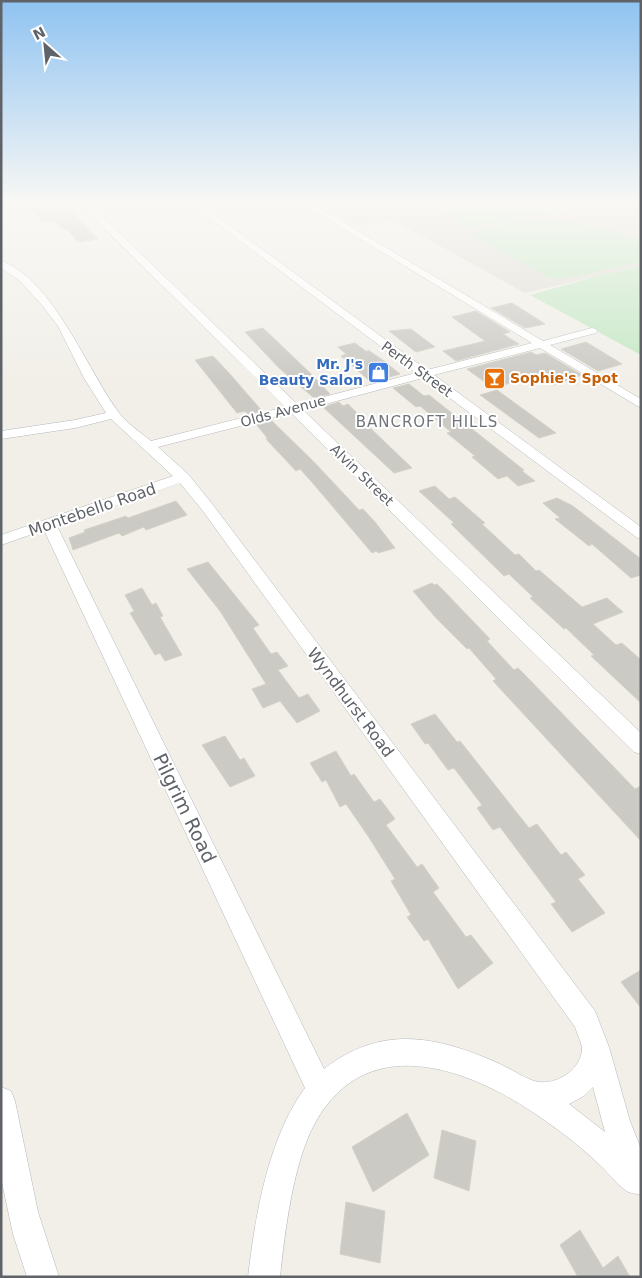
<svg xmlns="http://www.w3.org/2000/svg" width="642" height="1278" font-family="'DejaVu Sans',sans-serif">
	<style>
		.education { fill: #e1ded6 }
		.green { fill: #c5e8c5 }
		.building { fill: #cccac5; stroke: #d6d1c6 }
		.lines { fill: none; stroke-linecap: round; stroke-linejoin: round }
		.minor-casing { stroke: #b5b8bc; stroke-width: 1 }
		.secondary-casing { stroke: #b6babf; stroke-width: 1 }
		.minor { fill: #fff; fill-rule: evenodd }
		.secondary { fill: #fff; fill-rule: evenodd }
		.labels { text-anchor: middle; stroke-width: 4; stroke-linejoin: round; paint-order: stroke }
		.far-shop-label { font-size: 14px; font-weight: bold; fill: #366cbe; stroke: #fff; text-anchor: end }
		.far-street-label { font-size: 14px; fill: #5f6368; stroke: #fff }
		.far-food-label { font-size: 14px; font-weight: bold; fill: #c56008; stroke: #fff; text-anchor: start }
		.far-neighbourhood-label { font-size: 15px; letter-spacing: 1px; fill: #70757a; stroke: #fff }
		.street-label { font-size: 16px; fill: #5f6368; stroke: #fff }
		.near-street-label { font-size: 19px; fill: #5f6368; stroke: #fff }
	</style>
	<rect width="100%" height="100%" fill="#f1efe8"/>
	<path class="education" d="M320,203H641V266L525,293L393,220L358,226Z"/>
	<path class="green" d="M485,203H561L574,209L472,228L440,211Z
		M558,221L600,227L640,240L641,262L588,274L559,279L550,278L469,234L508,223Z
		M641,266V355L530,295L598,276Z"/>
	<path class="building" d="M65,205L80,220L98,239L78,242L68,230L61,227L54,220L43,222L32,210Z
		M512,303L531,315L545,324L525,328L491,308Z
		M476,311L510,332L503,334L519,344L456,361L443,351L485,341L452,317Z
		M263,328L309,372L330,394L314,398L279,368L245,332Z
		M411,329L435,347L416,352L389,331Z
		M586,342L622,364L598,371L561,349Z
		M355,343L367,352L368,350L384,361L400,374L371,382L341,356L346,354L338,347Z
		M531,352L536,355L545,353L582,375L554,385L538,375L493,388L467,369Z
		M213,356L229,373L262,411L248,415L245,411L237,413L195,360Z
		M409,384L424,396L429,395L524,470L522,471L535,481L518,486L507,476L498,479L472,457L475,456L447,433L451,432L420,406L416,407L393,388Z
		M497,390L556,433L539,438L480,395Z
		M339,402L343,406L348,404L367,423H365L412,468L394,473L323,407Z
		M271,420L314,462L359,510L363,509L375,522L395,548L378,553L376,551L372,553L311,481L300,469L296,471L266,439H268L256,424Z
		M435,486L449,499L455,497L485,523L482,524L515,555L519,554L536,571L539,570L582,607L607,598L623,612L593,624L616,645L622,643L641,660V703L591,656L594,655L566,628L564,629L530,598L533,597L509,574L504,576L451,524L454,523L419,491Z
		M557,498L573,506L641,559V575L631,578L592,544L589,546L555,519L560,518L543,503Z
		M176,501L187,515L146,530L144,527L122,536L119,533L73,550L69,538L85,532L84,530L126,516L128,518Z
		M208,562L259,625L253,628L271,654L277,652L288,666L278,670L299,698L308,694L320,711L297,723L280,701L263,708L252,689L266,684L220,611L187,569Z
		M432,583L434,585L437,584L444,591L490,639L487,641L514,670L518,668L527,677L635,789L641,786V841L493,681L496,679L469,648L467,649L436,618L413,591Z
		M142,588L152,605L156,603L163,616L160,617L182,655L165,661L160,653L155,655L130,613L134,611L125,595Z
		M435,714L457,742L460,741L529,828L537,824L561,855L566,852L585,875L578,879L605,913L572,932L551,904L556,902L500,827L493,830L477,808L482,805L454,768L448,770L428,743L425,744L411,724Z
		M225,736L240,760L244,758L255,776L230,787L202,745Z
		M336,751L351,776L354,774L374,802L380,799L395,819L386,825L417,867L422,864L439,888L433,892L466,937L471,935L493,963L458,989L428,939L424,941L407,917L411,915L391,881L395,879L368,836L346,804L340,807L326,780L322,782L310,763Z
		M641,970V1008L621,982Z
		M407,1113L429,1155L373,1192L352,1147Z
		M442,1130L476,1141L469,1191L434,1178Z
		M346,1202L385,1211L380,1263L340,1254Z
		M580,1230L603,1268L618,1256L630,1277H578L560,1245Z"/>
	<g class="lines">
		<defs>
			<path id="minor" d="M79,203H88L297,404L416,373L190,203H199L427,370L532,343L301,203H311L543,341L592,328L596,329L597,331L596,333L550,345L641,399V408L540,348L434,375L641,527V539L636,537L423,378L303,410L641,733V754L634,752L291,413L158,447L188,474L213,505L595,1011L609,1047L630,1121L641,1149V1195C635,1193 629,1194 624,1189C616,1183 610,1175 603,1168C586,1151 567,1136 547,1122C478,1072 369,1025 315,1123C293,1163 285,1231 280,1277H248C255,1217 268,1138 305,1088L44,530L1,545V535L173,476L111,419L75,428L1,439V431L75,420L106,413L84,378L58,326L41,304L19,280L1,268V261C52,278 87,369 117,410C125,422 140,432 151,441L285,407ZM180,483L203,511L575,1027C577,1034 582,1043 582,1049C581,1071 554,1087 534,1081C522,1077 511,1069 500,1064C437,1036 382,1024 324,1069L57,526ZM593,1087L605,1132L569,1104L584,1096Z
				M1,1087L11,1091L15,1101L38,1212L59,1277H27L13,1234L1,1178Z"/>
			<path id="secondary" d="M33,203L28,206L1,210V204Z"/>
		</defs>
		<use href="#minor" class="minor-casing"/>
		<use href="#secondary" class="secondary-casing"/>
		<use href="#minor" class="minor"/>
		<use href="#secondary" class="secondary"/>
	</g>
	<linearGradient id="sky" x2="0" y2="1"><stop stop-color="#8fc3f1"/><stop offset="0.53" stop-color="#f9f8f5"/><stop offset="1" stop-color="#f9f8f5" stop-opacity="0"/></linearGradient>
	<rect width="642" height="382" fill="url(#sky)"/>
	<defs>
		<symbol id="shop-square" viewBox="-11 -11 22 22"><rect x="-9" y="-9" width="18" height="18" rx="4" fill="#3f7fe0" stroke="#fff"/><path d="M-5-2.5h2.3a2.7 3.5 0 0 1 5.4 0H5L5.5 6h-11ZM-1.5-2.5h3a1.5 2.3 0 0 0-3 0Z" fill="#fff"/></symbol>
		<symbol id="bar-square" viewBox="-11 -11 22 22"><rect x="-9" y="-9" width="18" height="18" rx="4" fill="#e8710a" stroke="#fff"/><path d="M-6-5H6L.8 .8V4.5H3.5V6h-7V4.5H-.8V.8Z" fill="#fff"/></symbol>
	</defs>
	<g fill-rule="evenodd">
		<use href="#shop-square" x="366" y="360" width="25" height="25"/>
		<use href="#bar-square" x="482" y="366" width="25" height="25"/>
	</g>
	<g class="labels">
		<g class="far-shop-label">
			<text x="363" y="369">Mr. J's<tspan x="363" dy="16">Beauty Salon</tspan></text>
		</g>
		<g class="far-street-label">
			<text transform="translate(417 369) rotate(36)" y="5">Perth Street</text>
			<text transform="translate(283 411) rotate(-15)" y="5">Olds Avenue</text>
			<text transform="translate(362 475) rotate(44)" y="5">Alvin Street</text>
		</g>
		<g class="far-food-label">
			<text x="510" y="383">Sophie's Spot</text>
		</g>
		<g class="far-neighbourhood-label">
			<text x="427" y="427">BANCROFT HILLS</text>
		</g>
		<g class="street-label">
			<text transform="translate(92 509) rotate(-19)" y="6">Montebello Road</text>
			<text transform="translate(351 702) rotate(53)" y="6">Wyndhurst Road</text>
		</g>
		<g class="near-street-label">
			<text transform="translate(185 808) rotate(64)" y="7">Pilgrim Road</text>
		</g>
	</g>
	<rect width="642" height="1278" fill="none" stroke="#5f6368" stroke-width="5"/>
	<g transform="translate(45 45) rotate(333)" stroke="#ffffff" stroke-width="4" paint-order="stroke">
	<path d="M0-4L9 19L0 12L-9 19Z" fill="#5f6368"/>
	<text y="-8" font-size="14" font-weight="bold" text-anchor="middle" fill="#5f6368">N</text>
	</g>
</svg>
